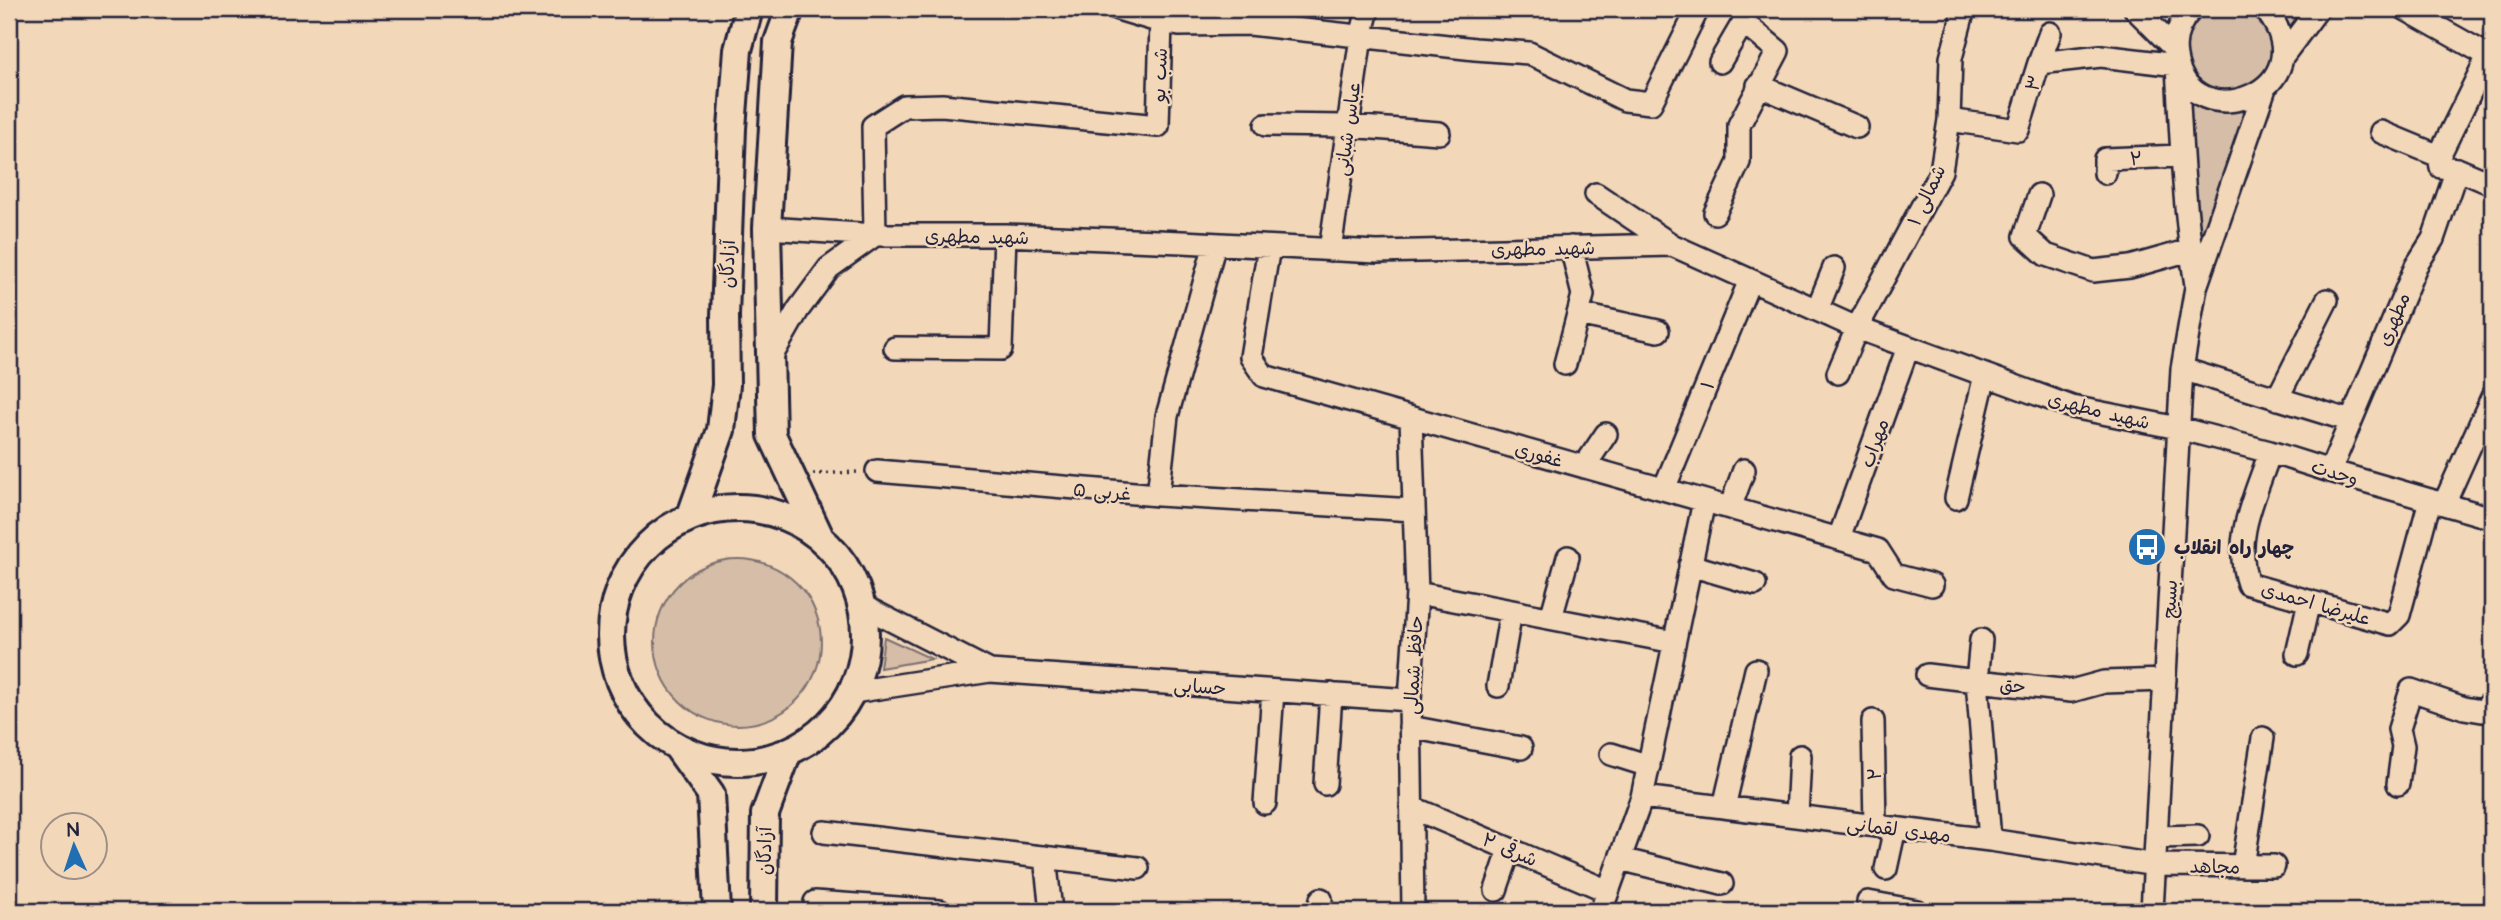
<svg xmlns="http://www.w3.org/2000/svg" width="2501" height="920" font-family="'Architects Daughter','Playpen Sans Arabic',sans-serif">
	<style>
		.green { fill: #d5bda7; stroke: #7c7071; stroke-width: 2 }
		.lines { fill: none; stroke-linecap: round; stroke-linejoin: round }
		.minor-casing { stroke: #22223b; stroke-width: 26 }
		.major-casing { stroke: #22223b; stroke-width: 32 }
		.path { stroke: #22223b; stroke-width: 3.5; stroke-dasharray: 2 5; stroke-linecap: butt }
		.minor { stroke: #f3d7b9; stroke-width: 21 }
		.major { stroke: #f3d7b9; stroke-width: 26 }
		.labels { text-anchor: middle; stroke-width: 5; stroke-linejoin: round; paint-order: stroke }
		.street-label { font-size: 19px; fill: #22223b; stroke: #f3d7b9 }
		.poi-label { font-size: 19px; font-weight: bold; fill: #22223b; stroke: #f3d7b9; text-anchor: start }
	</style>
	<rect width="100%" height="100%" fill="#f3d7b9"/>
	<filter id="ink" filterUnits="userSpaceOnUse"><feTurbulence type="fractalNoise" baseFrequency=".0143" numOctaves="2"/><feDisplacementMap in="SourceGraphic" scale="14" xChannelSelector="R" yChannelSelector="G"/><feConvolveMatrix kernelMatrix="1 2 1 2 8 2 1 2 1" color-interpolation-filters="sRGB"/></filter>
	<g filter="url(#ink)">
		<path class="green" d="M2204,9C2225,9 2259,1 2270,25C2275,36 2271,57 2271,70L2234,95C2225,93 2209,92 2202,86C2176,64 2178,29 2204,9Z
			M2272,9H2311L2286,41Z
			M2183,87L2254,103L2198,262Z
			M655 642a83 83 0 1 1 166 0a83 83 0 1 1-166 0Z
			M884,637L932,659L880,668Z"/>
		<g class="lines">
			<defs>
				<path id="minor" d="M1118,9L1161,22
					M2135,9L2174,48
					M2192,9C2179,22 2173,39 2176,57C2190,143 2331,90 2265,9
					M2405,9L2489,56
					M2282,57L2318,9
					M1720,62L1751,9
					M2039,63L2050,33
					M2177,66C2181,140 2184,213 2196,285
					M1758,85L1857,127
					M1949,120L2018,130L2039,63L2101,56L2177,65
					M1266,125L1348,126L1439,133
					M2381,132L2439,156L2441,167L2457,169L2492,184
					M2439,156L2492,48
					M2105,173V159L2181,156
					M1596,194L1672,245
					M2039,195L2025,236L2046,255L2093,271L2130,267L2190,250
					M1715,213L1739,162V125L1778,51L1743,22
					M767,228L875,235H1005L1182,242L1377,252L1672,245L1857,328L2072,407L2178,428L2270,452L2330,471L2492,518
					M875,235L873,126L904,106L942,105L1158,126L1161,22L1179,25L1250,24L1475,49L1529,53L1625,100L1651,103L1698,9
					M1269,247L1251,357L1264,376L1878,550L1894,575L1932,585
					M1330,250L1361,37L1368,9
					M1817,310L1834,268
					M1578,314L1658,331
					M895,348L1001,349L1005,235
					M770,359L798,310L829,268L875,235
					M1565,364L1583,295L1571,247
					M2182,369L2351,421
					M1838,373L1857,328L1941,171L1949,120L1951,58L1964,9
					M2277,399L2327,300
					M1411,418L1417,593L1410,700L1413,911
					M2270,452C2256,495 2232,538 2248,584L2390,624L2399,615L2430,500
					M1584,467L1606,434
					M877,471L1158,495L1414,510
					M2330,471L2416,266L2433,239L2457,169
					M1664,489L1750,280
					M1158,495L1167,416L1215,244
					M1956,498L1985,375
					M2444,504L2492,397
					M1730,508L1744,470
					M1839,538L1908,347
					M1690,565L1755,584
					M1417,593L1674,642
					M863,606L990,671
					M1551,618L1568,557
					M2297,654L2309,601
					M1927,675L1977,681L1981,640
					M1498,686L1511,611
					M853,692L990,671L1410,700
					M1873,721L1875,826
					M1410,727L1521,748
					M1611,754L1649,766
					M1325,784L1331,694
					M2398,784L2403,746L2399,729L2411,690L2464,708L2482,711L2492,702
					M1642,797L1990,840L2156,865L2274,866
					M1265,803L1273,691
					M1411,807L1608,891
					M1724,807L1756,670
					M1797,816L1800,756
					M824,832L1138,868
					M2157,837L2198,836
					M1990,840L1977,681L2071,691L2104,682L2165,680
					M1045,857L1051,911
					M1620,859L1722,884
					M2243,866L2263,738
					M1886,869L1895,828
					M1496,890L1510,849
					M815,902L940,911
					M1868,902L1917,911
					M1319,911L1321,899
					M1601,911L1642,797L1704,501
					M2152,911L2182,369L2196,287L2265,88"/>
				<path id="major" d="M790,9L778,42L767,228L772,435L819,535
					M611 635a127 127 0 1 1 254 0a127 127 0 1 1-254 0Z
					M691,515L721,430L726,385L725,316L732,128L738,50L749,9
					M678,748L711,794L717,911
					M764,911L765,814L788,752"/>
			</defs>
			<use href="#minor" class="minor-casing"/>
			<use href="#major" class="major-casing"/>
			<path class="path" d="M813,474L858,472"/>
			<use href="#minor" class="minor"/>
			<use href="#major" class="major"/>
		</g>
	</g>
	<defs>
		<symbol id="bus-disc" viewBox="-11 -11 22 22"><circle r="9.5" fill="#1f6fb2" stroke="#f3d7b9"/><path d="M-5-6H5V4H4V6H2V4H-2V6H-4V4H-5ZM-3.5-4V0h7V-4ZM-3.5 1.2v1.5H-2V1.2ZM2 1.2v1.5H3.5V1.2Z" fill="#fff"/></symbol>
	</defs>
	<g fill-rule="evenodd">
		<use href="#bus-disc" x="2125" y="525" width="44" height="44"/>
	</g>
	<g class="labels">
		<g class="street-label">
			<text transform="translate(1159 75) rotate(-88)" y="7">شب بو</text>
			<text transform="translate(2033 83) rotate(-72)" y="7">۳</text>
			<text transform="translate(1347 129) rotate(-82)" y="7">عباس شبانی</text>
			<text transform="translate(2136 158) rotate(-3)" y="7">۲</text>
			<text transform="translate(1926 195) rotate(-65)" y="7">۱ شمالی</text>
			<text transform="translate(977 236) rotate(1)" y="7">شهید مطهری</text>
			<text transform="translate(1543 248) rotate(-1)" y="7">شهید مطهری</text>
			<text transform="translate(727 264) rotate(-88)" y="7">آزادگان</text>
			<text transform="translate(2393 319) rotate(-67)" y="7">مطهری</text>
			<text transform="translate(1707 385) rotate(-68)" y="7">۱</text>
			<text transform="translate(2099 410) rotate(14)" y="7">شهید مطهری</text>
			<text transform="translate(1874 443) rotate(-70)" y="7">مهراب</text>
			<text transform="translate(1539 454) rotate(16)" y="7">غفوری</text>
			<text transform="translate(2335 472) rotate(17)" y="7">وحدت</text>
			<text transform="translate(1102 491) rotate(5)" y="7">۵ غربی</text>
			<text transform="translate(2169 599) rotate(-87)" y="7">بسیج</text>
			<text transform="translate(2316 603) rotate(16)" y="7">علیرضا احمدی</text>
			<text transform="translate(1413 665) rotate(-87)" y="7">حافظ شمالی</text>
			<text transform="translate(2013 685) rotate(6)" y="7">حق</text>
			<text transform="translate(1200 686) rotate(4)" y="7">حسابی</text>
			<text transform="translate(1874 774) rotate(-91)" y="7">۲</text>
			<text transform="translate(1899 829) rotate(7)" y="7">مهدی لقمانی</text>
			<text transform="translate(1510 849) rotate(23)" y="7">۲ شرقی</text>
			<text transform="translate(764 851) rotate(-89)" y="7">آزادگان</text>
			<text transform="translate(2215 866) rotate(1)" y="7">مجاهد</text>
		</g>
		<g class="poi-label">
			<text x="2174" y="554">چهار راه انقلاب</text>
		</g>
	</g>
	<rect width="2501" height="920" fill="none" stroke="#f3d7b9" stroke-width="35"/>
	<rect x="18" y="18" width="2466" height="885" fill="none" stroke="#22223b" stroke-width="2.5" filter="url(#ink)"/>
	<g transform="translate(74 846) rotate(357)"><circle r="33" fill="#f3d7b9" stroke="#9f8f87" stroke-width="2"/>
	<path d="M0-5L12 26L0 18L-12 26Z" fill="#1f6fb2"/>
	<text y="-10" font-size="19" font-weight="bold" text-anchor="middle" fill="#22223b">N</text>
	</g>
</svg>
